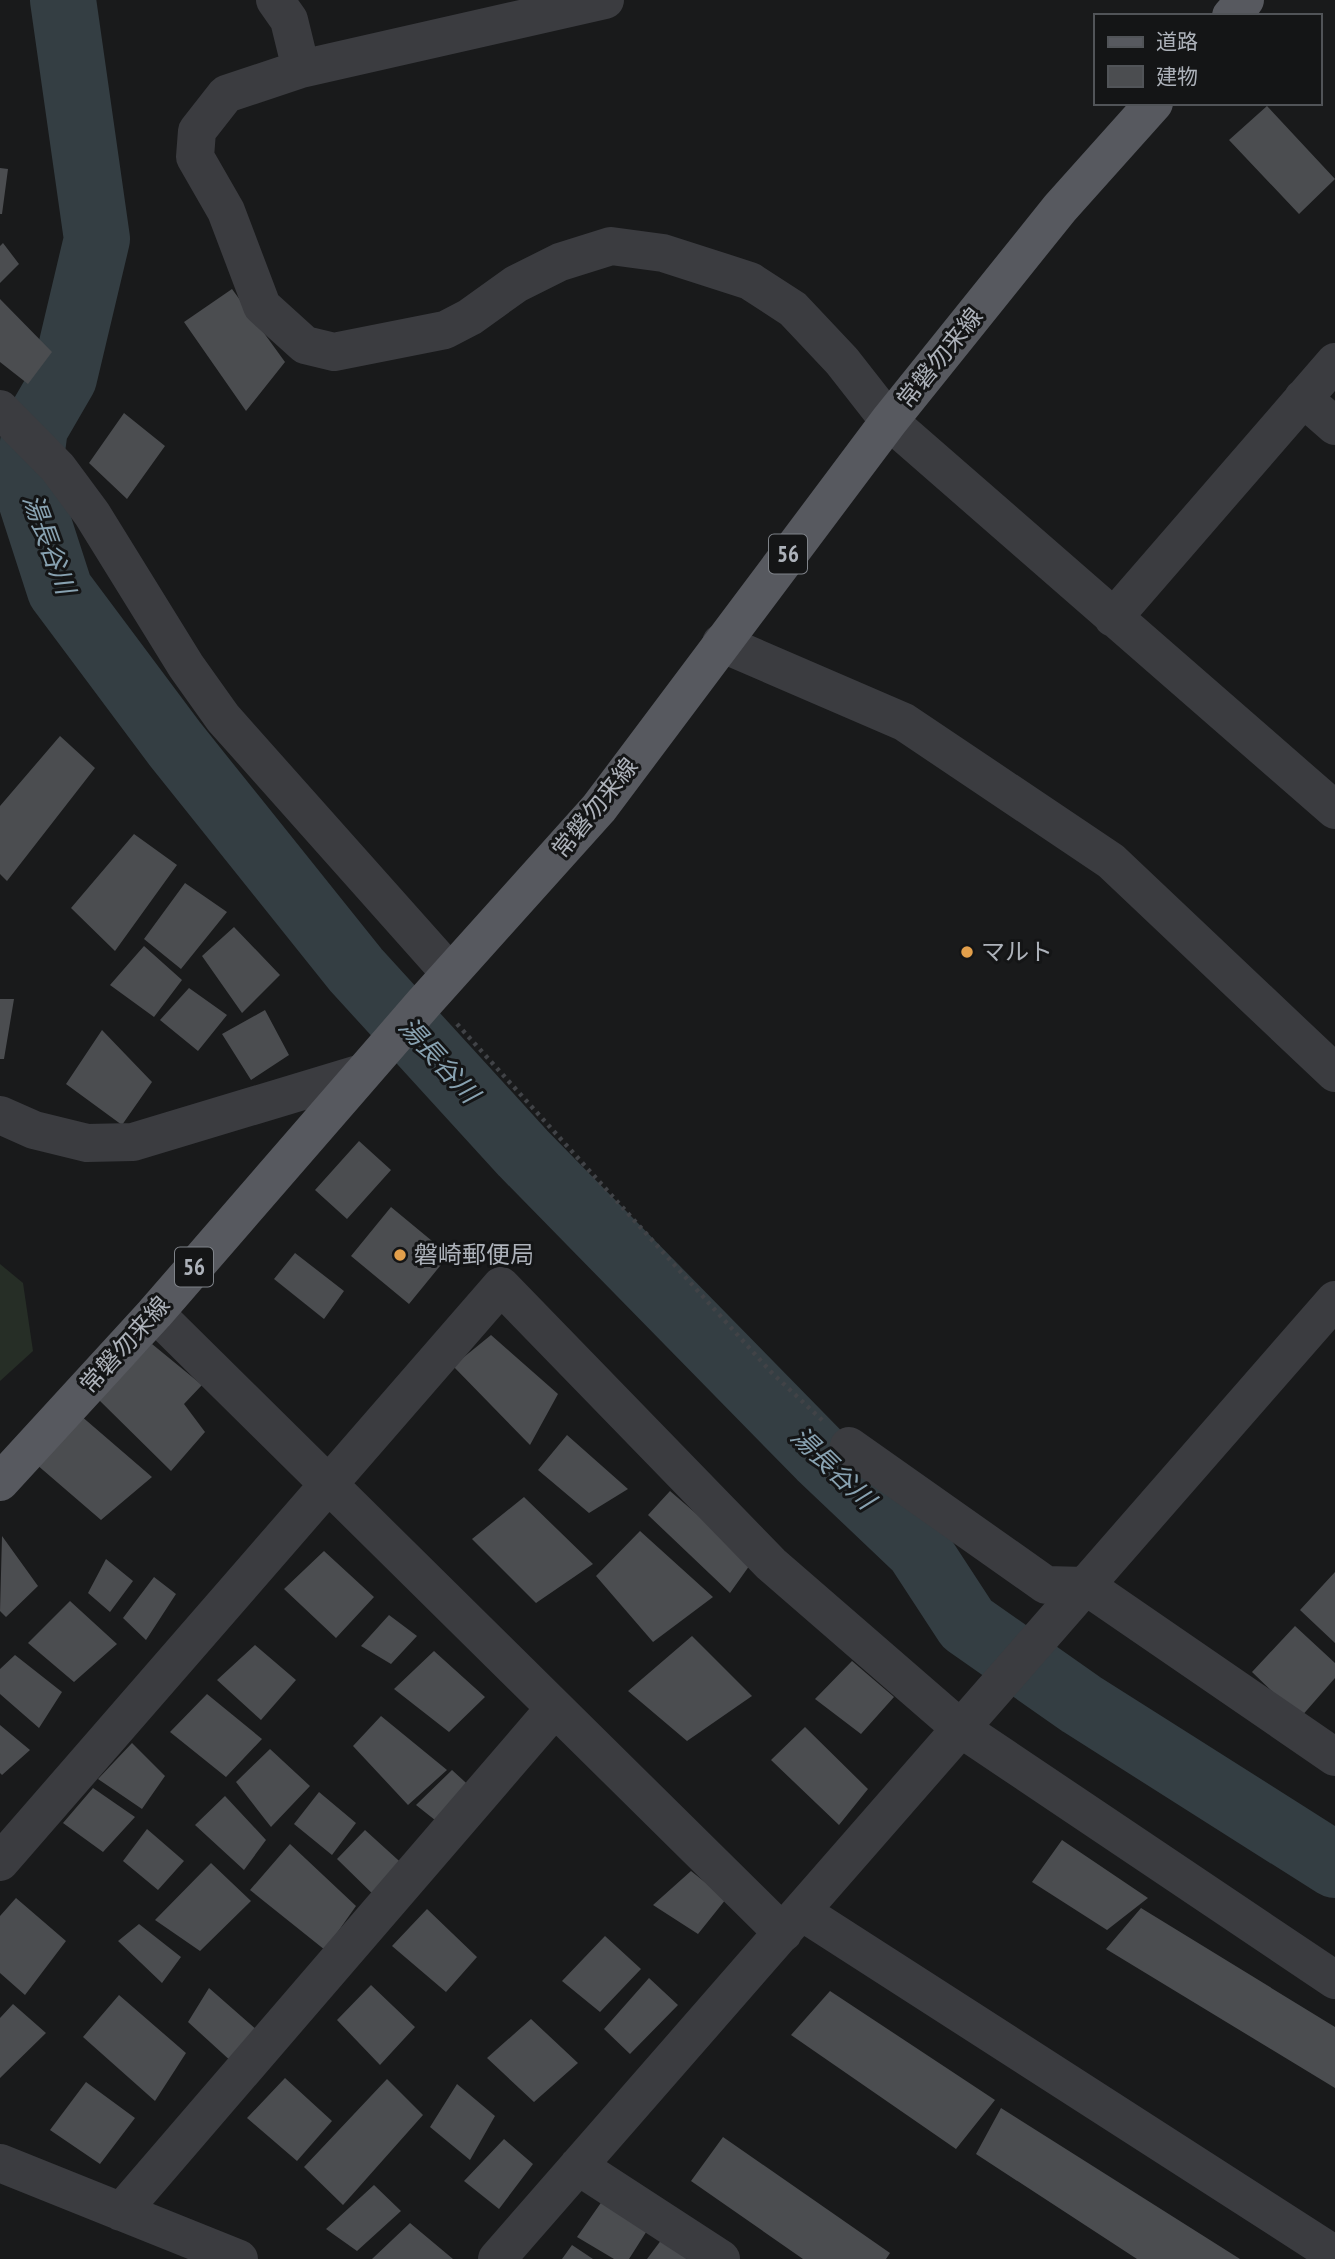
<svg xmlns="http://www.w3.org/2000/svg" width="1335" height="2259" font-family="'PT Sans Narrow','Noto Sans JP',sans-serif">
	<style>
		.green { fill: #262e26 }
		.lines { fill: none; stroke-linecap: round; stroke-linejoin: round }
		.river { stroke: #343e43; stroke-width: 66 }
		.building { fill: #4b4d50 }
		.path { stroke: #414347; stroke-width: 4.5; stroke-dasharray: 3.5 5; stroke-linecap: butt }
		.minor { stroke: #3b3c40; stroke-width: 38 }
		.major { stroke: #57595f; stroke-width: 38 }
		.poi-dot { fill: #e29f4b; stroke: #141516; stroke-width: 2.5 }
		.labels { text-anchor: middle; stroke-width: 6; stroke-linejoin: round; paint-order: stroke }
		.shield { fill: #141516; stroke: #7f8389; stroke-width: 2 }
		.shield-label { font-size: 23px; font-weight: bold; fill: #adb2ba }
		.street-label { font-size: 24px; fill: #adb2ba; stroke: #141516 }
		.poi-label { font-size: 24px; fill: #adb2ba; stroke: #141516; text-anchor: start }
		.water-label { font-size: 26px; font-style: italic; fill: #88a2b1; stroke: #141516 }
	</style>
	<rect width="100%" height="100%" fill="#191a1b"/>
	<path class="green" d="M0,1264L23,1283L33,1351L0,1381Z"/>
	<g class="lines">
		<path class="river" d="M63,0L97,239L64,378L35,428L27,488L60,590L175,744L356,970L523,1153L820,1456L918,1549L967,1624L1081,1704L1335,1865"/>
	</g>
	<path class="building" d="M1267,106L1335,179L1299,214L1229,140Z
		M0,168L8,169L2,214H0Z
		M3,243L19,264L0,283V246Z
		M232,289L285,362L246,411L184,322Z
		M0,299L52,352L28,384L0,362Z
		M124,413L165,446L127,499L89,463Z
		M60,736L95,768L7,881L0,874V806Z
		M134,834L177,865L115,951L71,908Z
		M185,883L227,912L181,969L144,939Z
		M234,927L280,975L242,1013L202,956Z
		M144,946L182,980L154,1017L110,985Z
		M189,988L227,1015L198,1051L160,1020Z
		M0,999H14L4,1059H0Z
		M265,1010L289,1055L251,1080L222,1034Z
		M102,1030L152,1082L122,1125L66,1084Z
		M359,1141L391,1170L347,1219L315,1190Z
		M391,1207L449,1255L409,1304L351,1256Z
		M295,1253L344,1291L324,1319L274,1279Z
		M491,1335L558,1394L530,1445L453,1366Z
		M152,1344L202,1385L184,1404L205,1432L171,1471L99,1400Z
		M80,1415L152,1477L101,1520L36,1464Z
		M567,1435L628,1489L589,1513L538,1470Z
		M670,1491L752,1562L730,1593L648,1515Z
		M524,1497L593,1564L536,1603L472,1539Z
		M640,1531L713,1597L653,1642L596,1576Z
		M2,1536L38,1586L6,1617L0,1611Z
		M324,1551L374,1597L336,1638L284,1589Z
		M106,1559L133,1581L110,1612L88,1593Z
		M1335,1572V1643L1300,1610Z
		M154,1577L176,1594L146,1640L123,1618Z
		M70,1601L117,1644L74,1682L28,1643Z
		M389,1615L417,1636L391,1664L361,1646Z
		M1295,1626L1335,1663V1678L1300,1718L1252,1672Z
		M692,1636L752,1696L687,1741L628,1691Z
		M255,1645L296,1680L261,1720L217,1680Z
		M434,1651L485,1697L449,1732L394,1689Z
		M15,1655L62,1692L39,1728L0,1694V1669Z
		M852,1661L894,1697L861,1734L815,1699Z
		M207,1694L262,1739L226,1777L170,1732Z
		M381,1716L447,1770L408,1805L353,1746Z
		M0,1725L30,1750L2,1775L0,1773Z
		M805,1727L868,1789L839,1825L771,1760Z
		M132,1743L165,1776L142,1809L98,1779Z
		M270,1749L310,1786L271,1827L236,1782Z
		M452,1770L476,1792L445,1828L416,1805Z
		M93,1788L135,1817L103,1852L63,1823Z
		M319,1792L356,1823L332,1855L294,1824Z
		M225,1796L266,1840L244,1870L195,1825Z
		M147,1829L184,1861L158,1890L123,1861Z
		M365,1830L408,1869L381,1902L337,1859Z
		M1062,1840L1148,1898L1107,1930L1032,1882Z
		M290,1844L356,1906L325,1950L250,1890Z
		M211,1863L251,1901L200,1951L155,1920Z
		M691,1871L726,1899L698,1934L653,1905Z
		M16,1898L66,1941L25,1995L0,1973V1916Z
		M1141,1908L1335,2027V2088L1106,1949Z
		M427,1909L477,1957L446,1992L392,1946Z
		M139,1924L181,1957L162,1983L118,1941Z
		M605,1936L641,1969L600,2012L562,1981Z
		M649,1978L678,2005L630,2054L604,2029Z
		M371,1985L415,2027L380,2065L337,2020Z
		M209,1988L259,2032L233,2063L188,2022Z
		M830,1991L995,2100L956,2149L791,2035Z
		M119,1995L186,2053L155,2101L83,2037Z
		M13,2004L46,2033L0,2078V2018Z
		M531,2019L578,2063L534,2102L487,2058Z
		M285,2078L332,2121L297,2161L247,2118Z
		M387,2079L423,2115L343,2205L304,2167Z
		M86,2082L135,2118L100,2164L50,2130Z
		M457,2084L495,2116L470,2160L430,2127Z
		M1001,2108L1240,2259H1137L976,2154Z
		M723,2137L890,2253L886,2259H803L691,2181Z
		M504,2139L533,2164L499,2209L464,2181Z
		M374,2185L401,2211L357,2251L326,2229Z
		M605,2197L650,2226L629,2259H614L577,2237Z
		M410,2223L453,2259H372Z
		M662,2239L692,2259H647Z
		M572,2245L593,2259H562Z"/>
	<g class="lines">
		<path class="path" d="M457,1024L771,1372L823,1421"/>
		<path class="minor" d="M275,0L289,20L301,69
			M605,0L301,69L226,94L197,131L195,157L226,211L262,306L305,345L334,352L445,330L470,317L516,284L560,262L611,246L663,253L750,281L793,309L842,361L889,421L1335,810
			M1303,398L1335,426
			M0,409L58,468L92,514L186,666L223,718L450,973
			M1113,618L1335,362
			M721,643L904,722L1111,861L1335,1073
			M0,1115L34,1130L87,1143L133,1142L362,1073
			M155,1313L783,1933
			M849,1446L1046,1585L1086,1586L1335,1757
			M0,1862L501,1286L771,1564L960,1728L1335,1980
			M802,1912L1326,2249
			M0,2163L239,2259
			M578,2166L721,2259
			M121,2212L555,1708
			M497,2259L1335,1300"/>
		<path class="major" d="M1231,16L1245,0
			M0,1482L155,1313L423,1004L599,808L889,421L1060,208L1154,103"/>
	</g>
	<g class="poi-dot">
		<circle cx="967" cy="952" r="7"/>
		<circle cx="400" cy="1255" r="7"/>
	</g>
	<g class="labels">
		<g class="shield">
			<rect x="769" y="534.5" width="38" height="39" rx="5"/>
			<rect x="175" y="1247.5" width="38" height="39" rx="5"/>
		</g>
		<g class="shield-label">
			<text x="788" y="562">56</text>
			<text x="194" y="1275">56</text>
		</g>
		<g class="street-label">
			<text transform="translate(940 358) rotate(-51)" y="8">常磐勿来線</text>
			<text transform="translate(595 808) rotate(-51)" y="8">常磐勿来線</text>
			<text transform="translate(125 1345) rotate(-48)" y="8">常磐勿来線</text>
		</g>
		<g class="poi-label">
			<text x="981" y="960">マルト</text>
			<text x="414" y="1263">磐崎郵便局</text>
		</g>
		<g class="water-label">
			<text transform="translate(49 544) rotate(70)" y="9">湯長谷川</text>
			<text transform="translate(439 1060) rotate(48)" y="9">湯長谷川</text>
			<text transform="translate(833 1468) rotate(44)" y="9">湯長谷川</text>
		</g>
	</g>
	<rect x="1094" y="14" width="228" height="91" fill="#141516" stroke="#515458" stroke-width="2"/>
	<rect x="1108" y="37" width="35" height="10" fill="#57595f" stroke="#515458" stroke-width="2"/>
	<text x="1156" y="49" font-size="21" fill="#adb2ba">道路</text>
	<rect x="1108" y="66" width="35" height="21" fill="#4b4d50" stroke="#515458" stroke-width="2"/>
	<text x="1156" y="84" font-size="21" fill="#adb2ba">建物</text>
</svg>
